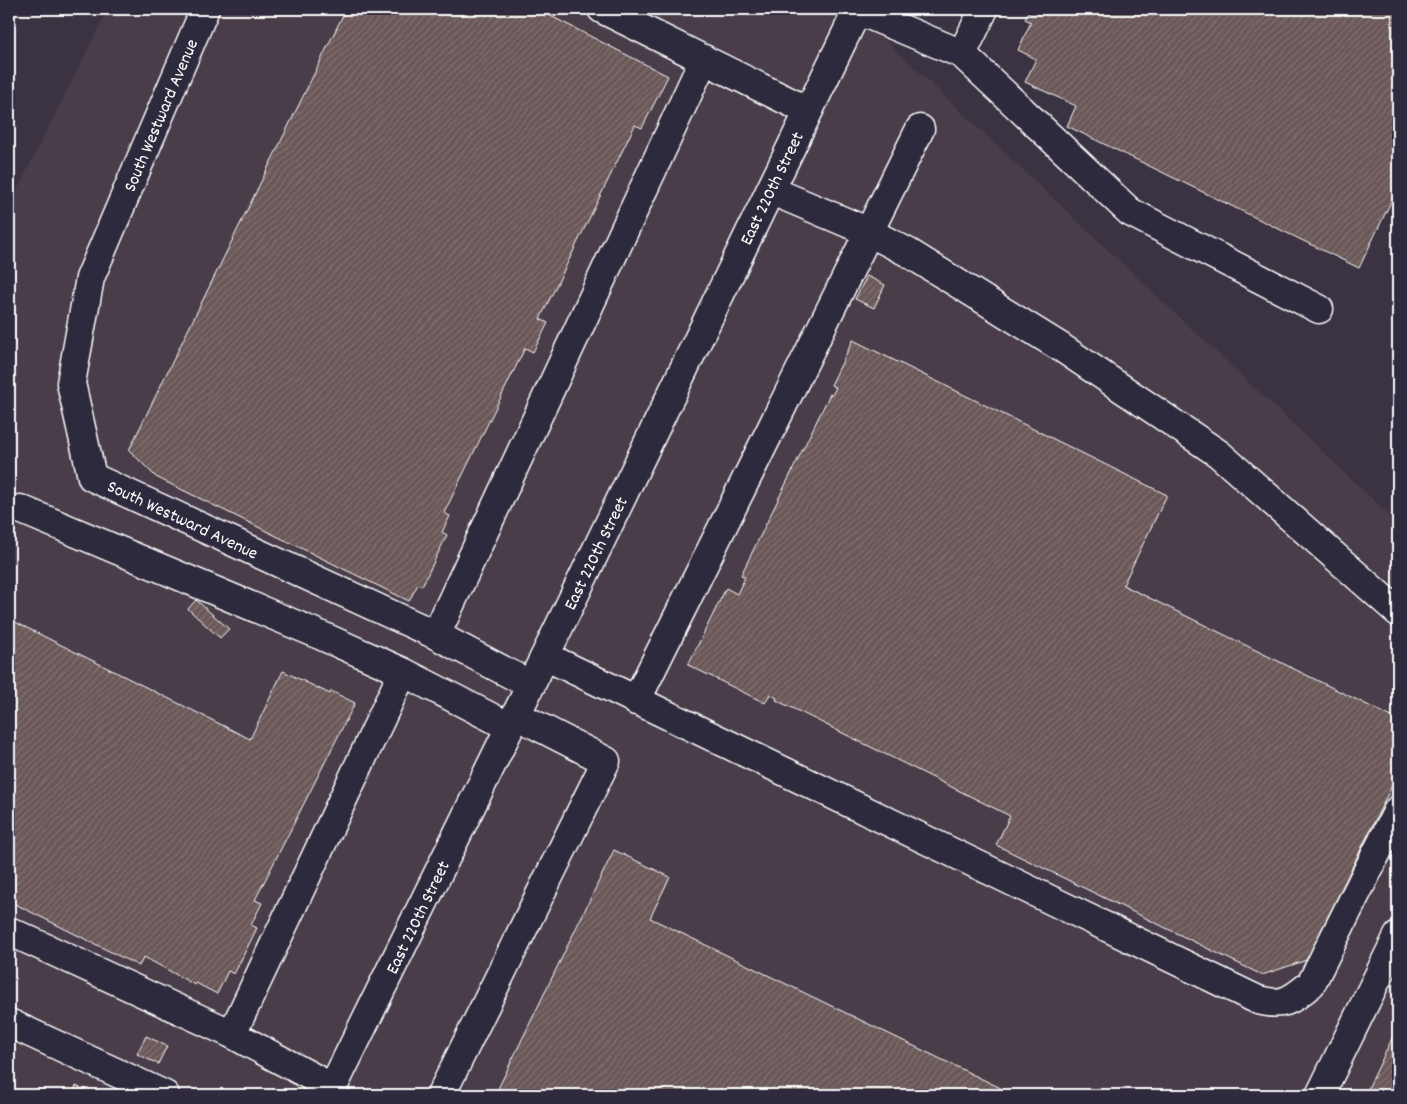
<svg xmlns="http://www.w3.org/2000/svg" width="1407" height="1104" font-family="Dekko,sans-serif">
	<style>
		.built { fill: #493e49 }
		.building { fill: url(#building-hatch); stroke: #fff }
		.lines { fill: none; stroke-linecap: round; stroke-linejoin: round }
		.minor-casing { stroke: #fff; stroke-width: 31 }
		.minor { stroke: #2f2a3d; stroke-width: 28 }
		.labels { text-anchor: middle; stroke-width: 4; stroke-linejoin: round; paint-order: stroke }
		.street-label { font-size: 18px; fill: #fff; stroke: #2f2a3d }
	</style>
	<defs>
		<pattern id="building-hatch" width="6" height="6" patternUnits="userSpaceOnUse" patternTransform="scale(1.25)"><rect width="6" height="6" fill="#6b5858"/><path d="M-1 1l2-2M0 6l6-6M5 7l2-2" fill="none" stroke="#817171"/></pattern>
	</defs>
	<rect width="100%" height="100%" fill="#3b3342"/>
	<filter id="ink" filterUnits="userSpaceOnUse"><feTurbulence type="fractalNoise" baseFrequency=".02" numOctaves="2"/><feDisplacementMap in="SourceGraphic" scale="10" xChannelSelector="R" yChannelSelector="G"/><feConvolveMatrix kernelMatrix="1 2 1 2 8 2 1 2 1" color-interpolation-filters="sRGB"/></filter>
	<g filter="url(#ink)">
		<path class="built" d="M108,9H852L1398,523V1095H9V206Z"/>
		<path class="building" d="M346,9H537L668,76L642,128L635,125L540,319L548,323L533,352L525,348L444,513L450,516L442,532L447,535L422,586L418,584L409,601L156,477L129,450Z
			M1030,9H1398V187L1359,268L1067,126L1076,106L1025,82L1036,59L1018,50L1031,22L1025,19Z
			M867,276L885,285L874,308L855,299Z
			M853,340L1167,495L1123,585L1398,720V773L1307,960L1262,975L996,845L1010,816L776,700L777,698L770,694L765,703L688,665L726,588L737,594L745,577L741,575L830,394L832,395L836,388L831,385Z
			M196,600L229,629L220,638L188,609Z
			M9,619L250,739L283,671L330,694L331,691L355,703L255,900L262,903L251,925L257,928L234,974L228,971L217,994L196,983L195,985L144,957L139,966L9,901Z
			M614,850L670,877L650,918L1015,1095H495Z
			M1398,1026V1095H1365Z
			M146,1036L167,1046L158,1064L137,1054Z
			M76,1086L95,1095H72Z"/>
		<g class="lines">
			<defs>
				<path id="minor" d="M205,9L90,278L71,383L92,477L436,635L531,685
					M602,9L808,111
					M984,9L962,54L1130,212L1319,309
					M857,10L962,54
					M770,190L869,232L909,253L1062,348L1219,454L1398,612
					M20,509L313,632L403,672
					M436,635L704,59
					M545,656L1258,1000C1284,1007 1291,1000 1311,984L1398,810
					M636,701L920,129
					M9,931L232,1034
					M9,1023L165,1095
					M333,1088L232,1034L403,672L510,727
					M329,1095L545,656L858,9
					M441,1095L606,761L516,715
					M1320,1095L1398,936"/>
			</defs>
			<use href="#minor" class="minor-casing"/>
			<use href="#minor" class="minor"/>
		</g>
	</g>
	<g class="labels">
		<g class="street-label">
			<text transform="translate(160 115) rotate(-67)" y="6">South Westward Avenue</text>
			<text transform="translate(771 188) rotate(-64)" y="6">East 220th Street</text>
			<text transform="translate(183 519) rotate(25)" y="6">South Westward Avenue</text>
			<text transform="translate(595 553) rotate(-64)" y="6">East 220th Street</text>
			<text transform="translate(417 917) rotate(-64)" y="6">East 220th Street</text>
		</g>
	</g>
	<rect width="1407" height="1104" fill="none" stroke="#2f2a3d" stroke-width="30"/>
	<rect x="15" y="15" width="1377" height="1074" fill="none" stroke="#fff" stroke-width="2" filter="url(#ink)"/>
</svg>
